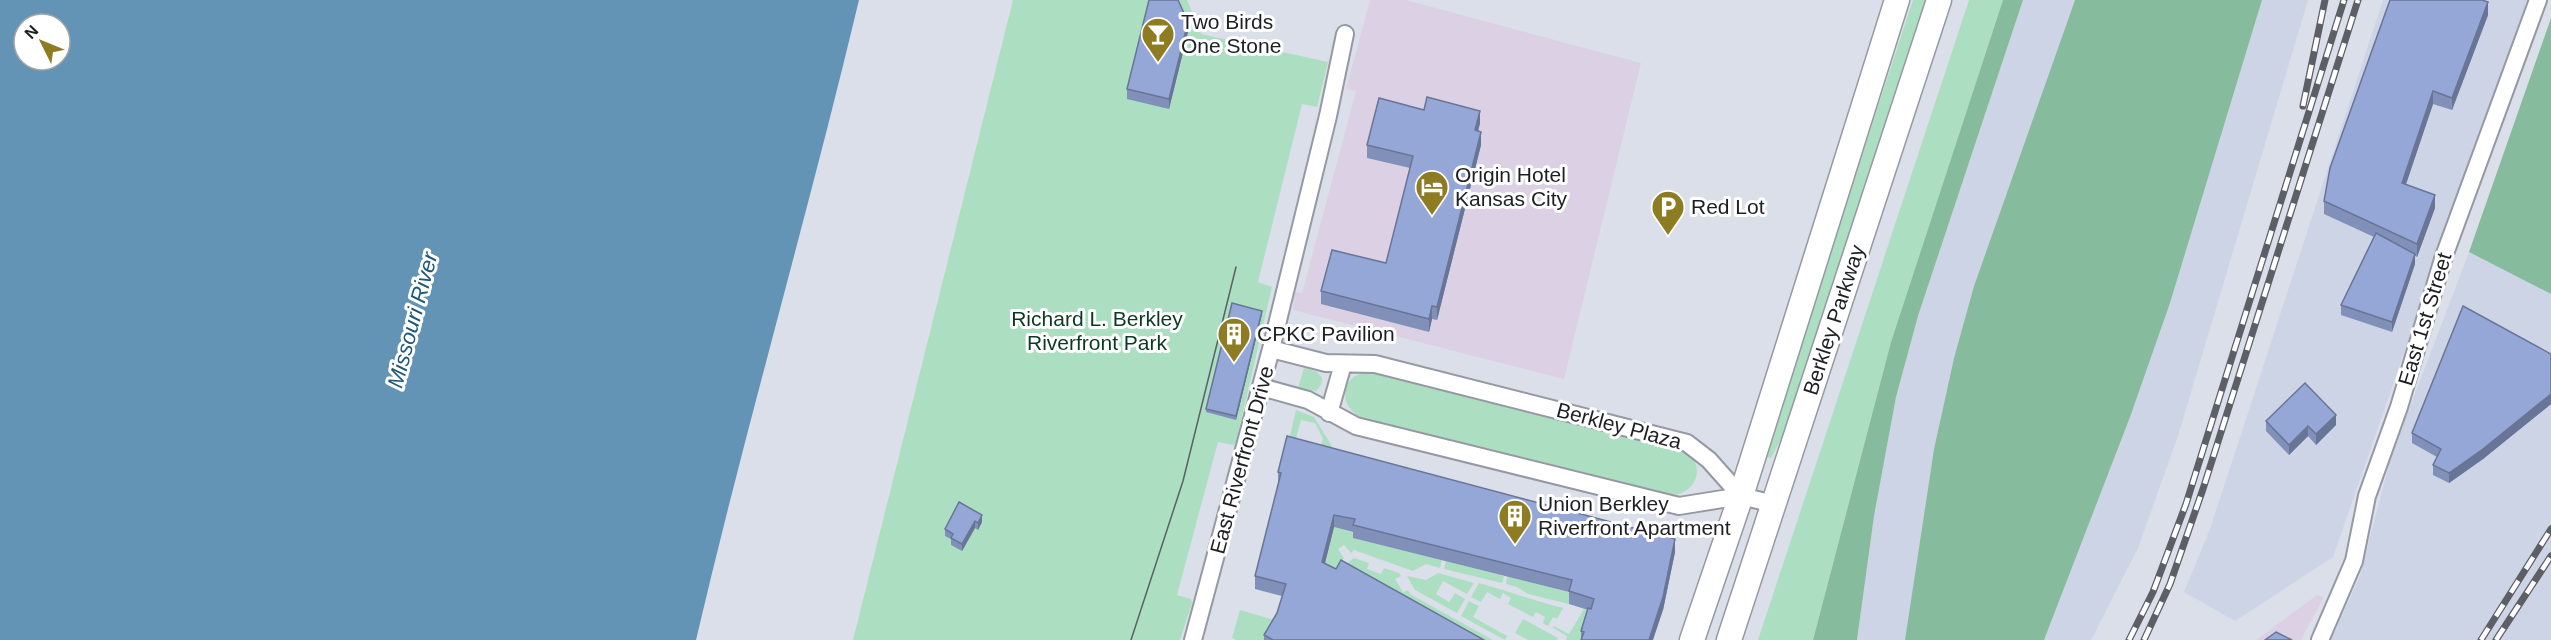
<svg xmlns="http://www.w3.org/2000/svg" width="2551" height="640" font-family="Helvetica,sans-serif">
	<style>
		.commercial { fill: #dcd1e4 }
		.built { fill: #cdd4e5 }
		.green { fill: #acdfc1 }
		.forest { fill: #86bc9d }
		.water { fill: #6394b5; fill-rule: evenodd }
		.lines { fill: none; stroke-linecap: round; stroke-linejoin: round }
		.minor-casing { stroke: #9599a3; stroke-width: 20 }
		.secondary-casing { stroke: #9599a3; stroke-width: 27 }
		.minor { stroke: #fff; stroke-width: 16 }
		.secondary { stroke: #fff; stroke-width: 24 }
		.tram { stroke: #5d5f66; stroke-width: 1.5 }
		.rail-casing { stroke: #5d5f66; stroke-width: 7 }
		.rail { stroke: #fff; stroke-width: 4.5; stroke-dasharray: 14; stroke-linecap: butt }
		.wall { fill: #8090b9 }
		.shaded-wall { fill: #687596 }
		.building { fill: #95a7d7; stroke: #687596; stroke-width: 1.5 }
		.labels { text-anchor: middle; stroke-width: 6; stroke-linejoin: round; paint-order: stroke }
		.poi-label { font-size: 21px; fill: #1e1f23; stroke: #fff; text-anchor: start }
		.park-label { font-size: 21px; fill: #0b3924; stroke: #fff }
		.street-label { font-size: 21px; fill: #1e1f23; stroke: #fff }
		.water-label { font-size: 22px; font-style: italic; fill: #1d577a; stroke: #fff }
	</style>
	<rect width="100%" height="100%" fill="#dbdfea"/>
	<path class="commercial" d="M1370,0H1406L1641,63L1564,379L1293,310L1295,292L1302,293L1356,91L1346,89Z
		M2317,595L2324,597L2301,640H2256Z"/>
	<path class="built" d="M2023,0H2075L1974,286L1954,358L1934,449L1905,640H1857L1874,516L1896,397L1918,316Z
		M2262,0H2308L2178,436L2138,548L2091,640H2044L2170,303Z
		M2383,0H2527L2333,557L2235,621L2184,592L2210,529Z
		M2469,252L2551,294V640H2331L2360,576L2391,457Z"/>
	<path class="green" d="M1013,0H1187L1201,34L1328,62L1317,107L1302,104L1258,282L1272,287L1236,442L1233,445L1218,442L1177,595L1191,599L1192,603L1180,640H853Z
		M1913,0H1925L1912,44L1785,431L1771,458L1763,456Z
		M1969,0H2003L1891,342L1813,640H1758Z
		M1304,368L1317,372L1322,378L1321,385L1316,391L1298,388Z
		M1371,371L1684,450C1708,467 1696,494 1669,496L1362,418C1335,405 1342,373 1371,371Z
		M1296,410L1314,417L1332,446L1330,451L1320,448L1323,439L1315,423L1301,420L1295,442L1289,440Z
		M1334,527L1442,560L1440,568L1426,564L1413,571L1354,550L1351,553L1344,545L1338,549L1344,558L1335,570L1325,564Z
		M1354,558L1369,563L1367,569L1381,574L1384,568L1399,573L1401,576L1395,579L1403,592L1408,590L1410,594L1493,640H1461L1346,564Z
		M1446,561L1504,576L1502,583L1444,569Z
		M1438,573L1474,583L1467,594L1443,581L1436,594L1449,602L1455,593L1465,599L1457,613L1415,590L1407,576L1426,580Z
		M1507,576L1572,593L1569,604L1528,594L1517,587L1506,584Z
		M1479,583C1508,591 1534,601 1563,608L1557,619L1553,617L1548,626L1543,623L1545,617L1536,612L1533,617L1508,604L1511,598L1503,593L1500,599L1487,592L1481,602L1471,597Z
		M1469,601L1479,606L1473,617L1507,636L1505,640L1461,616Z
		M1584,609L1594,612L1582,640H1566L1567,636L1553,628L1554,626L1569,634Z
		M1240,610L1278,621L1269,640H1236L1232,638Z
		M1523,619L1558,638L1557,640H1528L1515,633Z"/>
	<path class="forest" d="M2003,0H2023L1918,316L1896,397L1874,516L1857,640H1813L1891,342Z
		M2075,0H2262L2170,303L2130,417L2044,640H1905L1934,449L1954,358L1974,286Z
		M2551,18V294L2469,252Z"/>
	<path class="water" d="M0,0H859C808,214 746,426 696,640H0ZM24,24H60V60H24Z"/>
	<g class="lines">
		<defs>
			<path id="minor" d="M1261,387L1308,400L1356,426L1679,506L1741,496L1709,460L1687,443L1375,364L1326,363L1271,349
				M1329,413L1343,364
				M1741,496L1774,504
				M1193,640L1271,349L1328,116L1345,34
				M2320,640L2354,561L2367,496L2399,407L2443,259L2538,0"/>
			<path id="secondary" d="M1692,640L1741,496L1897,0
				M1729,640L1939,0"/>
		</defs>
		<use href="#minor" class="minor-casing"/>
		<use href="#secondary" class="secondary-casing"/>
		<use href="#minor" class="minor"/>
		<use href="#secondary" class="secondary"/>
		<path class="tram" d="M1131,640L1183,481L1236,267"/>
		<defs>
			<path id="rail" d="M2303,106L2325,0
				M2129,640L2153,592L2186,504L2344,0
				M2144,640L2170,584L2203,489L2358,0
				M2481,640L2551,529
				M2496,640L2551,556"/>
		</defs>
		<use href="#rail" class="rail-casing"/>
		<use href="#rail" class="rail"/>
	</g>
	<path class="wall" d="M2488,15L2452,110L2433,104L2406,184L2435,208L2417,257L2415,256V264L2392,332L2341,315V305L2374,237L2324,214V201Z
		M1188,32L1169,109L1127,99V89Z
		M1480,123L1478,131L1481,145L1437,320L1432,319L1429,332L1321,304V291L1386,263L1410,168L1367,158V145Z
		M1262,314L1236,420L1206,412V409Z
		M2551,354V404L2483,459L2449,483L2433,475V465L2437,457L2412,443V433Z
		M2266,421L2336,425L2316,445L2308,436L2289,455L2266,431Z
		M1278,472L1675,552L1663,610L1581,640V631L1588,610L1569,604V592L1353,538V532L1334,527L1325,563L1336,569L1484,640H1264V635L1277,613L1282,596L1255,589V576L1278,485Z
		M959,502L982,522L978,530L975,528L962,551L951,545V539L945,536V529Z"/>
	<path class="shaded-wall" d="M2488,2V15L2452,110V98Z
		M1188,22V32L1169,109V99Z
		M2433,91V104L2402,196V183Z
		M1480,111V123L1475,143V130Z
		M1481,132V145L1437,320V307Z
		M2435,195V208L2417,257V244Z
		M2415,254V264L2392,332V322Z
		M1432,306V319L1429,332V319Z
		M1262,311V314L1236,420V416Z
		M2551,394V404L2483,459L2449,483V473Z
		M2336,415V425L2316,445V434Z
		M2308,426V436L2289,455V445Z
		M982,515V522L978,530V523Z
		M1334,515V527L1322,575V562Z
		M975,521V528L962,551V544Z
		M1675,539V552L1663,610L1653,640H1649Z"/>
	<path class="building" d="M1149,0H1178L1188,22L1169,99L1127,89Z
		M2390,0H2482L2488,2L2452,98L2433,91L2402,183L2435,195L2417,244L2324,201L2330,168Z
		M1427,97L1480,111L1475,130L1481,132L1437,307L1432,306L1429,319L1321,291L1332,250L1386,263L1413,156L1367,145L1379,98L1424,110Z
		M2376,233L2415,254L2392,322L2341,305Z
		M1232,303L1262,311L1236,416L1206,409Z
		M2463,306L2551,354V394L2483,449L2449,473L2433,465L2441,449L2412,433Z
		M2305,383L2336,415L2316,434L2308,426L2289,445L2266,421Z
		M1287,436L1675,539L1663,597L1649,640H1581L1584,632L1581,631L1588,608L1591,609L1594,599L1569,591L1572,580L1353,525L1355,519L1334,515L1322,562L1336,569L1341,560L1484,640H1273L1264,635L1277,613L1286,584L1255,576L1281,473L1278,472Z
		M959,502L982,515L978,523L975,521L962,544L951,538L953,534L945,529Z
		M2276,632L2292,640H2265Z"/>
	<defs>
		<symbol id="bar-pin" viewBox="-11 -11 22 30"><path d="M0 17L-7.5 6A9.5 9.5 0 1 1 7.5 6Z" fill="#8e7c22" stroke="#fff"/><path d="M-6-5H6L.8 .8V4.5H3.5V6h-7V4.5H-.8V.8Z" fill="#fff"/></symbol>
		<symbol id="hotel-pin" viewBox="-11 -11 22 30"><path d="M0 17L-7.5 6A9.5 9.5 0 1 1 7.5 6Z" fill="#8e7c22" stroke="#fff"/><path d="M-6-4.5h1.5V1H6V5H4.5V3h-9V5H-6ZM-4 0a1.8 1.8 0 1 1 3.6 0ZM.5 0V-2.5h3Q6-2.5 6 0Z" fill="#fff"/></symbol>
		<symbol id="parking-pin" viewBox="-11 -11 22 30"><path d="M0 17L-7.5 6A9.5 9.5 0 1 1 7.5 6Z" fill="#8e7c22" stroke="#fff"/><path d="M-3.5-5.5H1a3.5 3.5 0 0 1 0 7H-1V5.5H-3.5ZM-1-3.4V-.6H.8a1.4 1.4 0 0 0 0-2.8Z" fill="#fff"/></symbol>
		<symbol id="building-pin" viewBox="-11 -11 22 30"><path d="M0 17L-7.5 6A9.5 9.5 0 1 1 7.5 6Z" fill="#8e7c22" stroke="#fff"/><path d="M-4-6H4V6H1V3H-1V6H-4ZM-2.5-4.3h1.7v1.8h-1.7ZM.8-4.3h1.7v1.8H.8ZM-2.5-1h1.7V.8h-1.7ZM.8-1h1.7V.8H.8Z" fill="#fff"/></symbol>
	</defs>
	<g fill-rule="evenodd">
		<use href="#bar-pin" x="1139" y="15" width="38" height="52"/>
		<use href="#hotel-pin" x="1413" y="168" width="38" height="52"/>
		<use href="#parking-pin" x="1649" y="188" width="38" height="52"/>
		<use href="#building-pin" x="1215" y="315" width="38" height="52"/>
		<use href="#building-pin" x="1496" y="497" width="38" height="52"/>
	</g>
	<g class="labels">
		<g class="poi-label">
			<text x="1181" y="29">Two Birds<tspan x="1181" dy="24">One Stone</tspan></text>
			<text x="1455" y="182">Origin Hotel<tspan x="1455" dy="24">Kansas City</tspan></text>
			<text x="1691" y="214">Red Lot</text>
			<text x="1257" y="341">CPKC Pavilion</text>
			<text x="1538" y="511">Union Berkley<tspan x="1538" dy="24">Riverfront Apartment</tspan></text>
		</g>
		<g class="park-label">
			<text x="1097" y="326">Richard L. Berkley<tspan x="1097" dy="24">Riverfront Park</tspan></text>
		</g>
		<g class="street-label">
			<text transform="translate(2425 319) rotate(-73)" y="7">East 1st Street</text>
			<text transform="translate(1834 320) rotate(-72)" y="7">Berkley Parkway</text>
			<text transform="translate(1619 426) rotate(15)" y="7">Berkley Plaza</text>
			<text transform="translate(1242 460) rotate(-75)" y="7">East Riverfront Drive</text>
		</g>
		<g class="water-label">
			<text transform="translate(412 320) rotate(-75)" y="8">Missouri River</text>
		</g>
	</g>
	<g transform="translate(42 42) rotate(313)"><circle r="28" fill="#ffffff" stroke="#a5a5a7" stroke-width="1.5"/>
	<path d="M0-4.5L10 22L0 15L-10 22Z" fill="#8e7c22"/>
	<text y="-9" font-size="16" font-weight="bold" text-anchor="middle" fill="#1e1f23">N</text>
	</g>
</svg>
